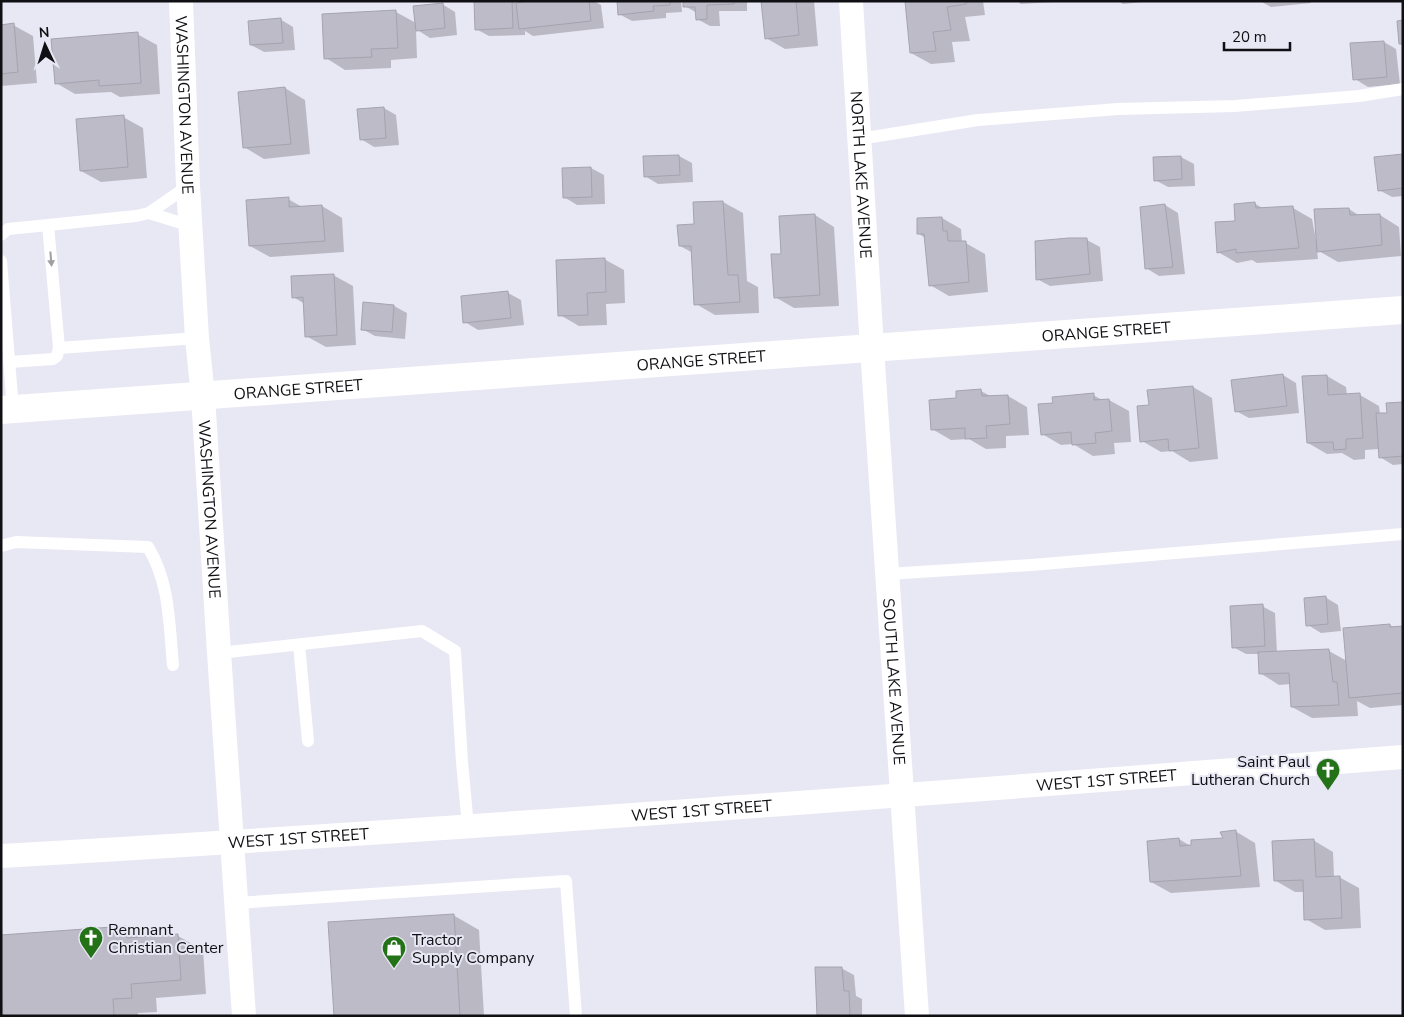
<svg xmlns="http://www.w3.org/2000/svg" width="1404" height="1017" font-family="'Nunito Sans',sans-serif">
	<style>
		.shadow { fill: #0003 }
		.building { fill: #bdbbc7; stroke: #a4a3af }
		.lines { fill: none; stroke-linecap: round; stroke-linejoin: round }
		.service { stroke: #fff; stroke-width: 12 }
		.minor { stroke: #fff; stroke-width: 24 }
		.tertiary { stroke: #fff; stroke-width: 28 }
		.oneway { fill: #9f9fa1 }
		.labels { text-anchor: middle; stroke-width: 4; stroke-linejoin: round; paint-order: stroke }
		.street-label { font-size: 16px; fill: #100f13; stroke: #e8e7f4 }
		.poi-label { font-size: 16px; fill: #100f13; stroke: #e8e7f4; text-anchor: start }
	</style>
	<rect width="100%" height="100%" fill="#e8e7f4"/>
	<path class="shadow" d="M475,1H513L518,4L536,1H594L601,5L604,28L533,36L525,31V35L489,36L476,29Z
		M618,1H681L682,12L666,13V18L632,21L619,14Z
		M685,1H747V11H719L720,26H710L697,19V13L685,6Z
		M763,1H814L818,46L785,49L766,38Z
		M906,1H983L985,15L965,17L970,41L952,42L955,62L931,64L911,53Z
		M1017,1H1069L1021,4Z
		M1118,1H1143V2L1123,4Z
		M1260,1H1311V3L1271,7Z
		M442,4L455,12L457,35L430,38L416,29L417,58L391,60V68L345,70L326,58L396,12L416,23Z
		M280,19L293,27L295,50L264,52L251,45Z
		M13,25L33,36L37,83L1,86V26Z
		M137,34L157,45L160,94L120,97L111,92L75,94L56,83Z
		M1384,42L1396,49L1400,84L1368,87L1355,79Z
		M285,88L305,100L310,154L264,159L244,147L239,93Z
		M384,108L396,115L399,145L374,147L361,139Z
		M123,117L143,128L147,178L101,182L81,171Z
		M1403,155V196L1392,197L1379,190Z
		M679,156L692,163L693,182L658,184L645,176Z
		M1181,157L1194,164L1195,186L1168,187L1155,180Z
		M591,168L604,175L605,204L577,205L564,197Z
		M288,199L304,208L322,206L342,218L344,252L270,257L250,246Z
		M723,202L743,213L747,281L758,287L759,313L715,315L696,304L693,253L680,246L696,225L695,203Z
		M1254,203L1264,209L1293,208L1312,219L1316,240L1349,209L1360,216L1380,215L1399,227L1401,256L1338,262L1317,250L1318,259L1257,263L1252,260L1237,263L1218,252L1236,222Z
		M1165,205L1178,213L1185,274L1159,276L1146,268Z
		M815,215L834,227L839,306L794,308L775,297L782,255Z
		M942,218L961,229L962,241L985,254L988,292L949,296L930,285L925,238L918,233Z
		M1087,240L1100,247L1103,281L1050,286L1037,279Z
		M604,259L624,270L625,303L606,304L607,325L579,326L560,315Z
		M333,275L353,286L356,345L326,347L306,336L305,304L293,297Z
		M508,293L521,300L524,325L478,330L465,322Z
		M394,306L407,313L405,339L375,336L362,329Z
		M1283,375L1296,383L1299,413L1249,418L1236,411Z
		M1327,376L1346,387L1347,395H1360L1379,406L1380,414H1388L1403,403V464L1393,465L1380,457L1379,449L1365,450V459L1354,460L1342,453L1327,454L1308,443Z
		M1193,387L1212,398L1218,459L1190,462L1172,451L1161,452L1142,441L1150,406Z
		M981,391L992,397L1008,396L1027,407L1029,435L1006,436V448L986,449L969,439L951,440L932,429L958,400Z
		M1093,395L1104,401L1109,400L1129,411L1131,442L1114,443L1115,454L1093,456L1073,444L1061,445L1042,434L1054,405Z
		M1325,597L1338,605L1341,631L1321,633L1308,625Z
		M1262,606L1275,613L1277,653L1329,651L1347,661L1390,625L1395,628L1403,627V705L1370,708L1357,701L1358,716L1312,718L1292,707L1291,684L1279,685L1260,673V654H1246L1233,647Z
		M1235,831L1255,843L1260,887L1171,893L1151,882L1179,839L1192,847L1225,839Z
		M1313,840L1333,852L1334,877H1339L1359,888L1361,928L1325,930L1306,919L1304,892H1295L1276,881Z
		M453,915L479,930L484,1016H336Z
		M126,928L144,938L178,936L203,950L206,994L156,998L157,1012L138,1013V1016H5Z
		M841,968L854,975L856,996L862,999V1016H818Z"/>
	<path class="building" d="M474,1H512L513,28L475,30Z
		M529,1H589L591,21L519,29L516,3Z
		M617,1H670V5L653,6L654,11L618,15Z
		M683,1H734V4L707,5V19L696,20L695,7H683Z
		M761,1H796L799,35L765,39Z
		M905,1H966V4L947,7L951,30L933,32L936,51L910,53Z
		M443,3L445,28L416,31L413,6Z
		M396,10L398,48L371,49L372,57L324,59L322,14Z
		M281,18L283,43L250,45L248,21Z
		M1403,20V44H1399L1397,21Z
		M14,23L18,72L1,74V25Z
		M138,32L141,83L99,86V80L55,84L51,39Z
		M1384,41L1387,77L1353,80L1350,43Z
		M285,87L291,144L243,148L238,92Z
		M384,107L386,138L360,140L357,109Z
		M124,115L128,167L80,171L76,119Z
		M1403,154V188L1378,191L1374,157Z
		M679,155L680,175L644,177L643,156Z
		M1181,156L1182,179L1154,181L1153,157Z
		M591,167L592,197L563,198L562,168Z
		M289,197V207L322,205L325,241L249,246L246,200Z
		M723,201L728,275H738L740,302L694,305L691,246H679L677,225L694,224L693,202Z
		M1255,202L1256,208L1293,206L1299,248L1236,253V249L1217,253L1215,222L1235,221L1234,204Z
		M1165,204L1173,267L1145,269L1140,207Z
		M1349,208L1350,215L1380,214L1382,245L1317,252L1314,209Z
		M815,214L820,295L774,298L771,254H781L779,216Z
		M942,217L943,231H947L948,241H966L969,282L929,286L924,234H917V218Z
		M1069,238H1087L1090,274L1036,280L1035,241Z
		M605,258L606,292L587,293L588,315L558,316L556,260Z
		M334,274L337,335L305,337L303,297L292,298L291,276Z
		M508,291L511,318L463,323L461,296Z
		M363,302L394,305L392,332L361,330Z
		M1283,374L1287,406L1235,412L1231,380Z
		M1327,375L1328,395L1360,393L1363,438L1346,439V449L1334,450L1333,442L1307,443L1302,376Z
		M1193,386L1199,448L1169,451L1168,439L1140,442L1137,406L1149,405L1147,390Z
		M981,389L982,396L1008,395L1010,424L986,426L987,438L965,439V428L931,430L929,400L956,398V391Z
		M1094,393V400L1109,399L1112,431L1095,433L1096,443L1072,445L1071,432L1041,435L1038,404L1053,403L1052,397Z
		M1403,402V456L1379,458L1376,413H1387L1386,403Z
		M1326,596L1328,624L1306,626L1304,598Z
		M1263,604L1265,646L1232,648L1230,606Z
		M1390,624V627L1403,626V693L1349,698L1343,628Z
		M1329,649L1333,682H1337L1339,705L1291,707L1289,673L1259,674L1258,652Z
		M1236,830L1241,876L1150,882L1147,841L1179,838L1180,846L1191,845V840L1223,838L1220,832Z
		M1314,839L1316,877L1340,876L1342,918L1304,920L1303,880L1274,881L1272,841Z
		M454,914L460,1016H334L328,922Z
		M126,926L127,938L178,934L181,980L131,984L132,998L113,999L114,1016H3L1,986V935Z
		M815,967H842L844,991H849L850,1016H817Z"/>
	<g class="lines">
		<path class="service" d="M859,139L978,120L1118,109L1235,106L1359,96L1403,89
			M188,186L149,213L191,226
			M48,225L136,216L149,213
			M1,235L8,229L48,225L59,348L57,356L53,359L10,362
			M1,261L13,409
			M59,348L197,338
			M1,546L16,542L148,547C170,583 169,624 173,665
			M887,574L1031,565L1403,534
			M299,645L308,741
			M219,653L422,631L455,651L462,762L468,826
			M236,903L566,881L576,1016"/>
		<g class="minor">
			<path id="s1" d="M181,1L188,186L197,338L203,396L219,653L244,1016"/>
			<path id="s2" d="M851,1L872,348L917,1016"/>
			<path id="s3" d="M1,856C469,829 936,793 1403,757"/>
		</g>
		<path class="tertiary" id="s4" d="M1,410L1403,310"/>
	</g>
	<defs><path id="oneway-solid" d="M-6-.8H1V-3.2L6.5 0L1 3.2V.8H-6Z" transform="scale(1.25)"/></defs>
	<use class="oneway" href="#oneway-solid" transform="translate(51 259) rotate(85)"/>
	<defs>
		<symbol id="church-pin" viewBox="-11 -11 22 30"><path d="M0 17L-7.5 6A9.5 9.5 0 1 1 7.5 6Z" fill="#237218" stroke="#e8e7f4"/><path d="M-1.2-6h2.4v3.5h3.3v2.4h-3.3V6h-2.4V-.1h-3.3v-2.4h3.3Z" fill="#fff"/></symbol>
		<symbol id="shop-pin" viewBox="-11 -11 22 30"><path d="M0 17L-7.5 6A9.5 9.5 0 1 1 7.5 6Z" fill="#237218" stroke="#e8e7f4"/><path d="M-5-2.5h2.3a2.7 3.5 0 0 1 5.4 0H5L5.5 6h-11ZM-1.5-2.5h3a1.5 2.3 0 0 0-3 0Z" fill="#fff"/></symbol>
	</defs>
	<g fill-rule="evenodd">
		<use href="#church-pin" x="1314" y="756" width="28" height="38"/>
		<use href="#church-pin" x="77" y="924" width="28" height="38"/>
		<use href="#shop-pin" x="380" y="934" width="28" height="38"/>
	</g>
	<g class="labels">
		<g class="street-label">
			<text dy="6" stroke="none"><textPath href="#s1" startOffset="104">WASHINGTON AVENUE</textPath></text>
			<text dy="6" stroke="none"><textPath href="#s2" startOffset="174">NORTH LAKE AVENUE</textPath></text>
			<text dy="6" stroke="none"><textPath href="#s4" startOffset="1108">ORANGE STREET</textPath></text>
			<text dy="6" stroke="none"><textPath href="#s4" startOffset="702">ORANGE STREET</textPath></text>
			<text dy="6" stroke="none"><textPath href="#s4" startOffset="298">ORANGE STREET</textPath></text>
			<text dy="6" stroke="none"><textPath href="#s1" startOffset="509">WASHINGTON AVENUE</textPath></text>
			<text dy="6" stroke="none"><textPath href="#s2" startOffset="682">SOUTH LAKE AVENUE</textPath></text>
			<text dy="6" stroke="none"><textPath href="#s3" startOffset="1108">WEST 1ST STREET</textPath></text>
			<text dy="6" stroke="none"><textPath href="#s3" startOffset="702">WEST 1ST STREET</textPath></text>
			<text dy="6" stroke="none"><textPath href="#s3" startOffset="298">WEST 1ST STREET</textPath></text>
		</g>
		<g class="poi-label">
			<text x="1310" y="767" text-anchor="end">Saint Paul<tspan x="1310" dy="18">Lutheran Church</tspan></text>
			<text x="108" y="935">Remnant<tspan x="108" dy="18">Christian Center</tspan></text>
			<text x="412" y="945">Tractor<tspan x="412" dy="18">Supply Company</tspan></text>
		</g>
	</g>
	<rect width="1404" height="1017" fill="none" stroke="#100f13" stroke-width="5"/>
	<g transform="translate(45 45) rotate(356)" stroke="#e8e7f4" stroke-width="4" paint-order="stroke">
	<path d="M0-4L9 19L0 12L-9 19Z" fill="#100f13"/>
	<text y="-8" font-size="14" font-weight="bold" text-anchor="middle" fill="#100f13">N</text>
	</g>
	<path d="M1224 42v8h66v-8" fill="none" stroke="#100f13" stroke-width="2.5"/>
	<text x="1232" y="42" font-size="15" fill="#100f13" stroke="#e8e7f4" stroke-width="4" paint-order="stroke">20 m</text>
</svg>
